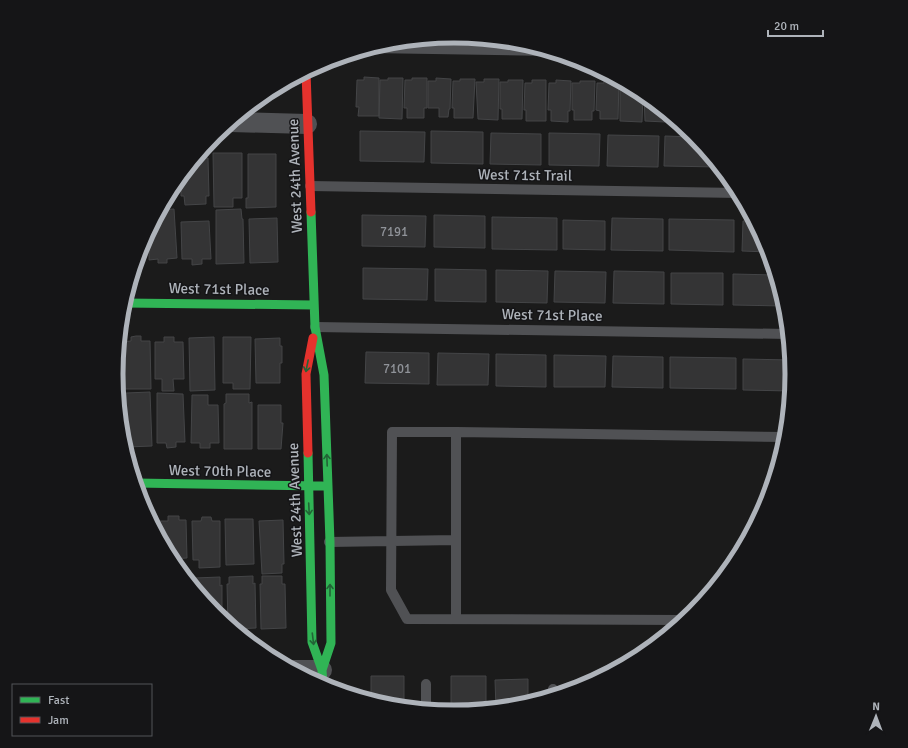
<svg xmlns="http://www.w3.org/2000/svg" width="908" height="748" font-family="Signika,sans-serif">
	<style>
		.building { fill: #343435; stroke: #444547 }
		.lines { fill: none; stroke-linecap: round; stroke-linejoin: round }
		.lane { stroke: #505154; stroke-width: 10 }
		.street { stroke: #505154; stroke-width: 20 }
		.fast { stroke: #30b455; stroke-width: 9 }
		.jam { stroke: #e5322d; stroke-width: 9 }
		.oneway { stroke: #226436 }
		.labels { text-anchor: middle; stroke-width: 3; stroke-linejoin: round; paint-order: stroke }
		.number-label { font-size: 13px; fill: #909399 }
		.street-label { font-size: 15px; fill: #aeb3ba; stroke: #151517 }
		.rim { fill: none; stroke: #aeb3ba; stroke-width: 5 }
	</style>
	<rect width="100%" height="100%" fill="#1b1b1b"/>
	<path class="building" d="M364,77L379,78V116H358L359,107H356L357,80H364Z
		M388,78H403L402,119L379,118L380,80H388Z
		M412,78H427V108H424V118H407V108H404L405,80H412Z
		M436,78L451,79L450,109H449L448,117H439V108H428V81H436Z
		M460,79H475L473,118H454V108H452L453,81H460Z
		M484,79H499L498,120L478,119L476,82H484Z
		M508,80H523L522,119H502V109H500V82H508Z
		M532,80H546V121H526V110H524L525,83H532Z
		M556,80L571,81L570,111H568V122L551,121V110H548L549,83H556Z
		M580,81H595L594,111H592V120H574V110H572V83H580Z
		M604,81H619L618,119H600V111L596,110L597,83H604Z
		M620,84L626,85L643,94L642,122L620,121Z
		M644,95L666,113L665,122L645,121Z
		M360,131L425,132L424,162L360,161Z
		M431,131L483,132V164L431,163Z
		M491,133L541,134V165L490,164Z
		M549,133L600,134L599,166L549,165Z
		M608,135L659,136L658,167L607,166Z
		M665,136L694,137L719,167L664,166Z
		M213,153H242V198H233V207H214Z
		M200,154V158H208L209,196H206V204L185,205L184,196H181V177Z
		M248,154H276V207L246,208V198H248Z
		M176,183V194L168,195L173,186Z
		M174,209L177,258L167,259V263H158V259L149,260V232L160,210Z
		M241,209L242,219H243L244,263L216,264V210Z
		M362,215L426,216L425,247L362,246Z
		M434,215L485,216V248L434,247Z
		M492,217L557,218V250L492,249Z
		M277,218L278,262L250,263L249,219Z
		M612,218L663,219V251L611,250Z
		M669,219L734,220V252L669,250Z
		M563,220L605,221V250L563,249Z
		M209,221L211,259H202V264L192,265V259H182L181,222Z
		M743,221H754L768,252L742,251Z
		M143,242L144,258H138L142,244Z
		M363,268L428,269L427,300L363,299Z
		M435,269L486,270V302L435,301Z
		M496,270L548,271L547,303L496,302Z
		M555,271L606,272L605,303L554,302Z
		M614,271L664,272V304L613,303Z
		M671,273H723V305L671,304Z
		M733,274L775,275L783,306L733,305Z
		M136,336H141V341H150L151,389H121L120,342L131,341V337Z
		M164,337H174V342H183L184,379H173L174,391H162V379H155V342H164Z
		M214,337L215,390L190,391L189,338Z
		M223,337H251L250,389H233V383H223Z
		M280,338V346H282V363H280V383H256L255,339Z
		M366,352L429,353V384L365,383Z
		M438,353L489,354L488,385H437Z
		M496,354L546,355V387L496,386Z
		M554,355L606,356L605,387H554Z
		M613,356L663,357V388L612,387Z
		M670,357L736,358V389L670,388Z
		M743,359L791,360L792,374L790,391L743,390Z
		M150,392L152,446L127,447L126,393Z
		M157,393L183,394L185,442H176V447L167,448L166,443H157Z
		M226,394H249V403L252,402V449H224V404L226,403Z
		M192,395H208V405H218L219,443H210V448H200V443H191Z
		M258,405H281V423H283L281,449H258Z
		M168,516H179V520H186L187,558L171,559L159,535L158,521H168Z
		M202,517H211L212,521H220V567L199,568V560H193L192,521H201Z
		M225,519H253L254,564L226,565Z
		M283,520L284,564H282V573L262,574L259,521Z
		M253,576V584L255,583L256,628L234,629L228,624L227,584H229V577Z
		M262,576H282V584H285L286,628L261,629L260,584H262Z
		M220,577V586L222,585V619L215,613L193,586H195V578Z
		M371,676H404V707L388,705L371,700Z
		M451,676H486V709L451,712Z
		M528,679V703L496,708L495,680Z
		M593,681L583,686L576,689L575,682Z"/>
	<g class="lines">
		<path class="lane" d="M370,48L549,51
			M248,108V122
			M310,186L739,193
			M315,327L788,334
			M456,432H392L391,590L407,619L684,620
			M329,542L456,540V432L786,437
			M456,619V540
			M426,684V709
			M553,689V695"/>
		<path class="street" d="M231,122L307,124
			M293,670H322"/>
		<path class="fast" d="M311,212L315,327L324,375L330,542L331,643L322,670L323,685
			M124,303L314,305
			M308,453L312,642L322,670
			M136,483L322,486"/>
		<path class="jam" d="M306,72L311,212
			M308,453L306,374L313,338"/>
	</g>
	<defs><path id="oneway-shaft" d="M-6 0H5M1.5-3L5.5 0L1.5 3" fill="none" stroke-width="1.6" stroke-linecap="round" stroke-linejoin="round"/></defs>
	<g class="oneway">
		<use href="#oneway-shaft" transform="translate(307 366) rotate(101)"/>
		<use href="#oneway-shaft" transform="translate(327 460) rotate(-92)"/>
		<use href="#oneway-shaft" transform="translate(309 509) rotate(87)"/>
		<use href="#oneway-shaft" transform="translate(330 590) rotate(-90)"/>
		<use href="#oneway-shaft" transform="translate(313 639) rotate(83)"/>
	</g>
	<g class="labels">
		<g class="number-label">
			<text x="394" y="236">7191</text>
			<text x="397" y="373">7101</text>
		</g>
		<g class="street-label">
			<text transform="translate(525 175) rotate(1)" y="5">West 71st Trail</text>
			<text transform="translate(295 176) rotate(-92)" y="5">West 24th Avenue</text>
			<text transform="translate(219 289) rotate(1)" y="5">West 71st Place</text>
			<text transform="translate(552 315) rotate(1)" y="5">West 71st Place</text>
			<text transform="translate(220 471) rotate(1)" y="5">West 70th Place</text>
			<text transform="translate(295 500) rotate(-92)" y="5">West 24th Avenue</text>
		</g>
	</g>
	<path d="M0 0H908V748H0ZM123 374a331 331 0 1 1 662 0a331 331 0 1 1-662 0Z" fill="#151517" fill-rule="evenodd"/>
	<path class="rim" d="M123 374a331 331 0 1 1 662 0a331 331 0 1 1-662 0Z"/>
	<rect x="12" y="684" width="140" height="52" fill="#151517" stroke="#525458"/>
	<rect x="20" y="697" width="20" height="6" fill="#30b455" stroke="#525458"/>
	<text x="48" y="704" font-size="12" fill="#aeb3ba">Fast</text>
	<rect x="20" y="717" width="20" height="6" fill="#e5322d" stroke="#525458"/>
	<text x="48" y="724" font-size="12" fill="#aeb3ba">Jam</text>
	<g transform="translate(876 716) rotate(1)" stroke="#151517" stroke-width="3" paint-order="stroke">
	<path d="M0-3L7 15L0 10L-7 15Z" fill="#aeb3ba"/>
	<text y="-6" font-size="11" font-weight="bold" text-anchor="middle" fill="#aeb3ba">N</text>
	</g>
	<path d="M768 30v6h55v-6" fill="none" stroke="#aeb3ba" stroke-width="2"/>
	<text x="774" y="30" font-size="12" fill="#aeb3ba" stroke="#151517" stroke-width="3" paint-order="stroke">20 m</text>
</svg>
